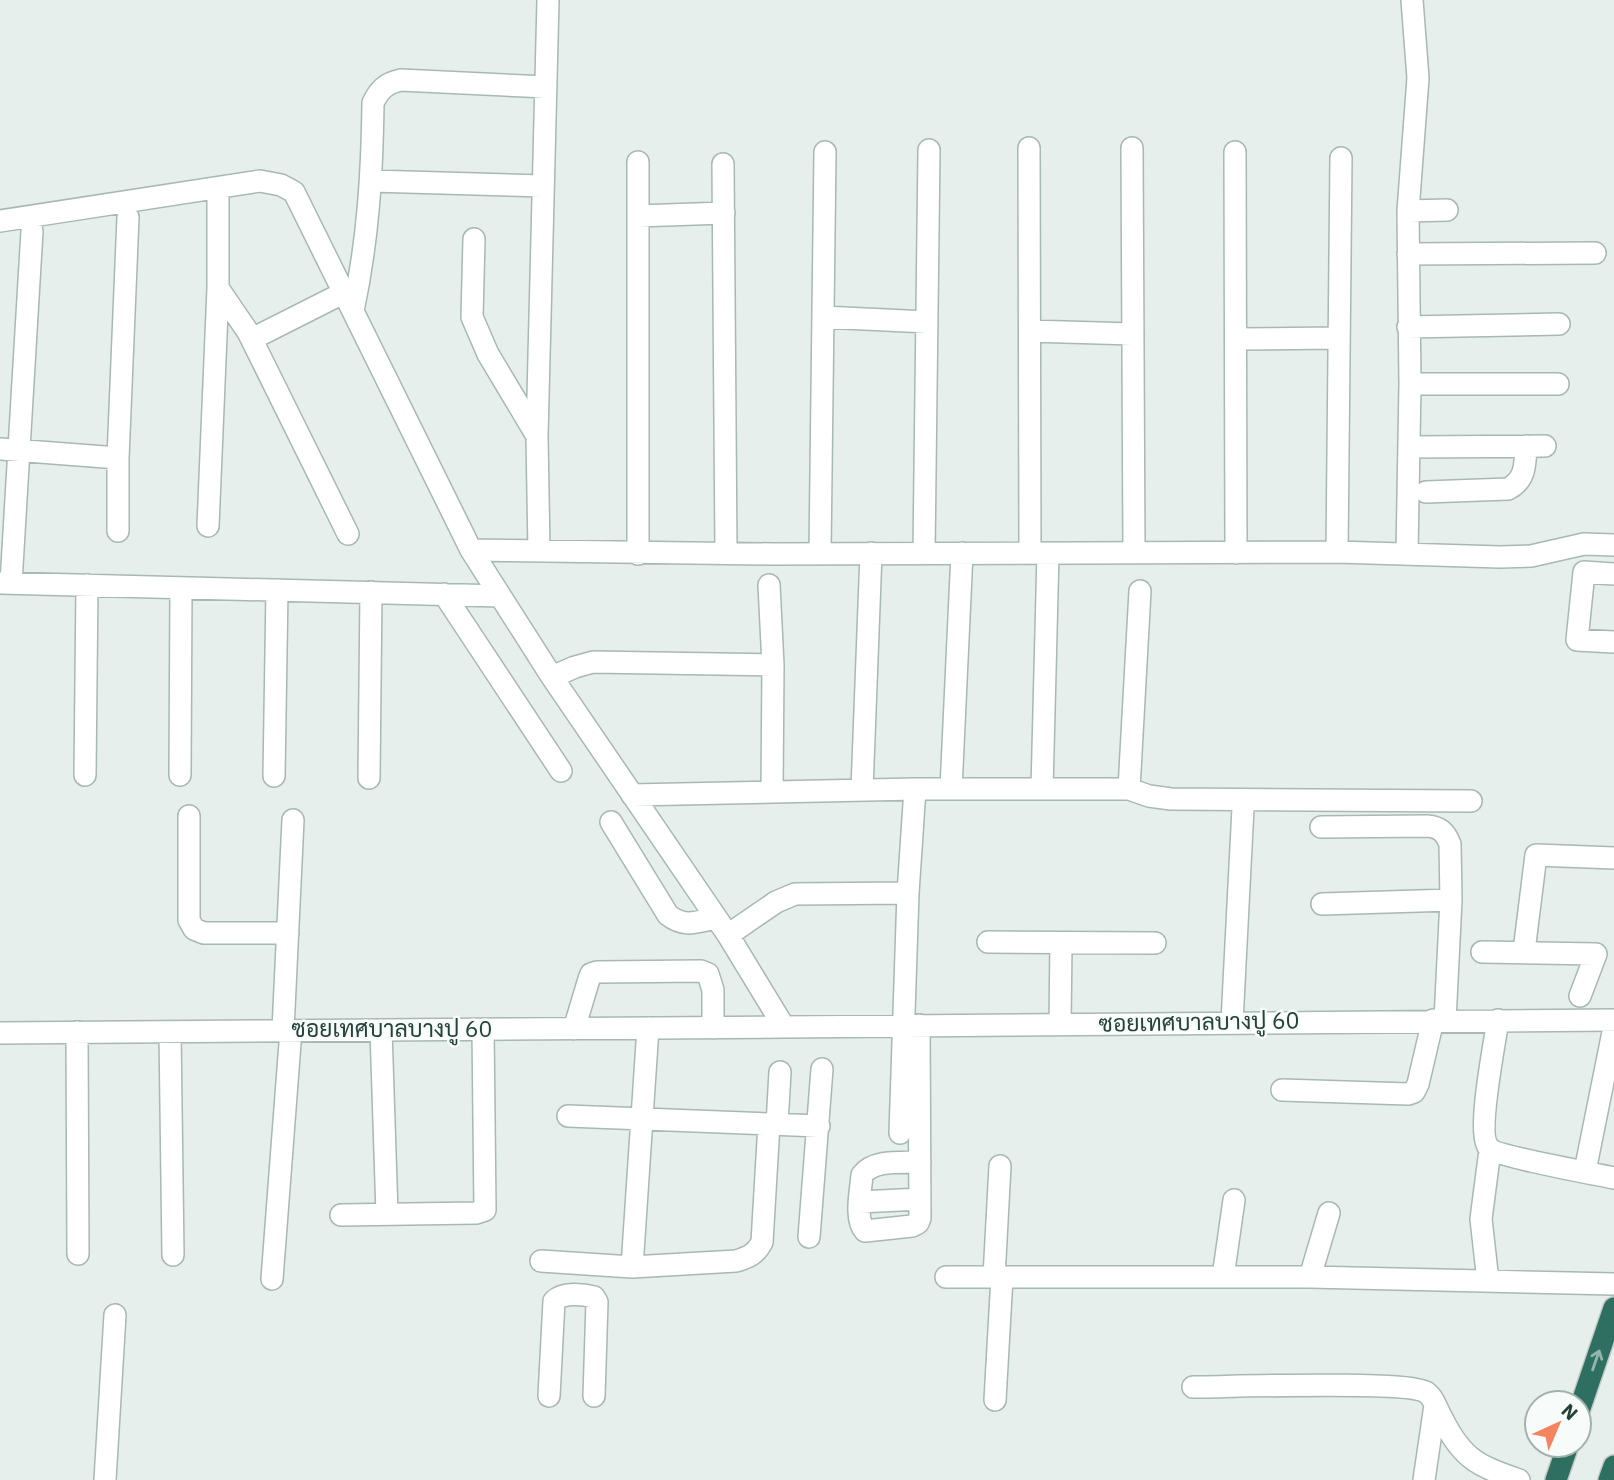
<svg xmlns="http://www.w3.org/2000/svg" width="1614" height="1480" font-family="'IBM Plex Sans',Sarabun,sans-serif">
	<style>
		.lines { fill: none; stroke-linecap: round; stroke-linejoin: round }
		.minor-casing { stroke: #a8b8b2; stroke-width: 24 }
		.highway-casing { stroke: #c2cac8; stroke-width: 24 }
		.minor { stroke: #fff; stroke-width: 21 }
		.highway { stroke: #2f6f62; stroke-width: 21 }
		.oneway { stroke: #93b5ae }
		.labels { text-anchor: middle; stroke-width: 5; stroke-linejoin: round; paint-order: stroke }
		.street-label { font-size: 23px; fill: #24423a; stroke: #f7fbf9 }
	</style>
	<rect width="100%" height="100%" fill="#e6efeb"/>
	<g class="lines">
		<defs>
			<path id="minor" d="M1029,148L1030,553
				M1132,148L1134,553
				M1235,152L1236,553
				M638,162V554
				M723,164L726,553
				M372,181L542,186
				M1408,211L1447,210
				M638,216L724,213
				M0,221L260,181L281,185L294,192L471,550L552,677L728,935L784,1027L1614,1020
				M474,239L472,317L488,354L537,436
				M1408,254L1595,253
				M218,288L248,332L348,534
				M353,311C368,240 372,176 373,103C379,90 386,83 401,80L546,87
				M823,317L927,322
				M1408,327L1559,324
				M1030,331L1133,334
				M252,339L343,293
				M1237,339L1338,338
				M1410,384H1558
				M1409,447L1545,446
				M0,449L118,458
				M1426,492L1508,489C1526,480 1525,464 1526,446
				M208,526L218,288V188
				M118,531V458L128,217
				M471,550L772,554L1337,552L1500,557L1531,556L1584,544L1614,545
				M539,551L537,436L548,0
				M1337,552L1341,158
				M820,553L825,152
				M924,553L929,150
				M1407,553L1410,384L1408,211L1418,78L1412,0
				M1614,574L1584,572L1577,640L1614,642
				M0,583L500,596
				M11,583L32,231
				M769,585L773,665L772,792
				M444,594L561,771
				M552,677L575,667L593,662L773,665
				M85,775L87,585
				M180,775L181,588
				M274,776L277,590
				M369,778L371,592
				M951,789L962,553
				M1042,789L1048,553
				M1129,789L1140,591
				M862,790L871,553
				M632,795L915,789H1129L1149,796L1171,799L1471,801
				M189,816V920L194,929L204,933H288
				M611,822L668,915C685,928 696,922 716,918
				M1321,827L1427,826C1440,827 1445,832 1450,844L1451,900L1445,1020
				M1322,904L1451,900
				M728,935L776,902L795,894L908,893
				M988,942L1155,943
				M1524,951L1536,855L1614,858
				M1482,952L1596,954L1580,996
				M1498,1020C1495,1042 1476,1134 1489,1148C1496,1156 1595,1174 1614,1178
				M1232,1022L1243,808
				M1060,1024L1061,943
				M919,1025L920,1218L918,1223L912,1226L865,1231C854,1219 861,1190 862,1175C874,1159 901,1163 920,1162
				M574,1029L589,979L591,974L597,972L701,971L708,974L713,990V1028
				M283,1030L293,820
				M381,1030L387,1214
				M77,1032L78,1254
				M170,1032L173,1255
				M0,1033L784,1027
				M1282,1090L1408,1094L1414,1092L1418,1084L1433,1020
				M568,1116L819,1126
				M777,1124L780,1072
				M900,1133L908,893L915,789
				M1585,1171L1614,1027
				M860,1202L920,1199
				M341,1215L476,1213L485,1210L483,1029
				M809,1237L822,1069
				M541,1261L632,1267L736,1261C749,1257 756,1254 762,1242L769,1124
				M632,1267L648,1028
				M946,1277H1310L1614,1284
				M994,1277L1000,1166
				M1223,1277L1234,1200
				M1310,1277L1329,1213
				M272,1279L291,1030
				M1488,1281L1481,1219L1490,1150
				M1193,1387C1226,1387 1411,1380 1427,1393C1434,1398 1438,1412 1443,1420C1463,1460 1479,1466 1519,1480
				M549,1396L554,1301C563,1292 583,1294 594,1297L597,1302L594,1396
				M995,1400L1002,1277
				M105,1480L115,1315
				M1424,1480L1435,1405"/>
			<path id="highway" d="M1579,1411L1614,1308
				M1556,1480L1568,1445
				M1609,1480L1614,1466"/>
		</defs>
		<use href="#minor" class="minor-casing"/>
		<use href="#highway" class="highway-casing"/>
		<use href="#minor" class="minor"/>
		<use href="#highway" class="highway"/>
	</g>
	<defs><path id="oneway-shaft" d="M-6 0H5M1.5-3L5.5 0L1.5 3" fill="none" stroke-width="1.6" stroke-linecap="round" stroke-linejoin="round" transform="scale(1.75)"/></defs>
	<use class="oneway" href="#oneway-shaft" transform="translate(1596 1360) rotate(-71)"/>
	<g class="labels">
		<g class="street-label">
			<text transform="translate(1199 1022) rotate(-1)" y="8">ซอยเทศบาลบางปู 60</text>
			<text x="392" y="1037">ซอยเทศบาลบางปู 60</text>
		</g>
	</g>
	<g transform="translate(1558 1424) rotate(44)"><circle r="33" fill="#f7fbf9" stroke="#a3b1ad" stroke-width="2"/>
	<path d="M0-5L12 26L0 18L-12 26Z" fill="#f4845f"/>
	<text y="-10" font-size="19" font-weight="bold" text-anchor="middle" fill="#24423a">N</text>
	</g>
</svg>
